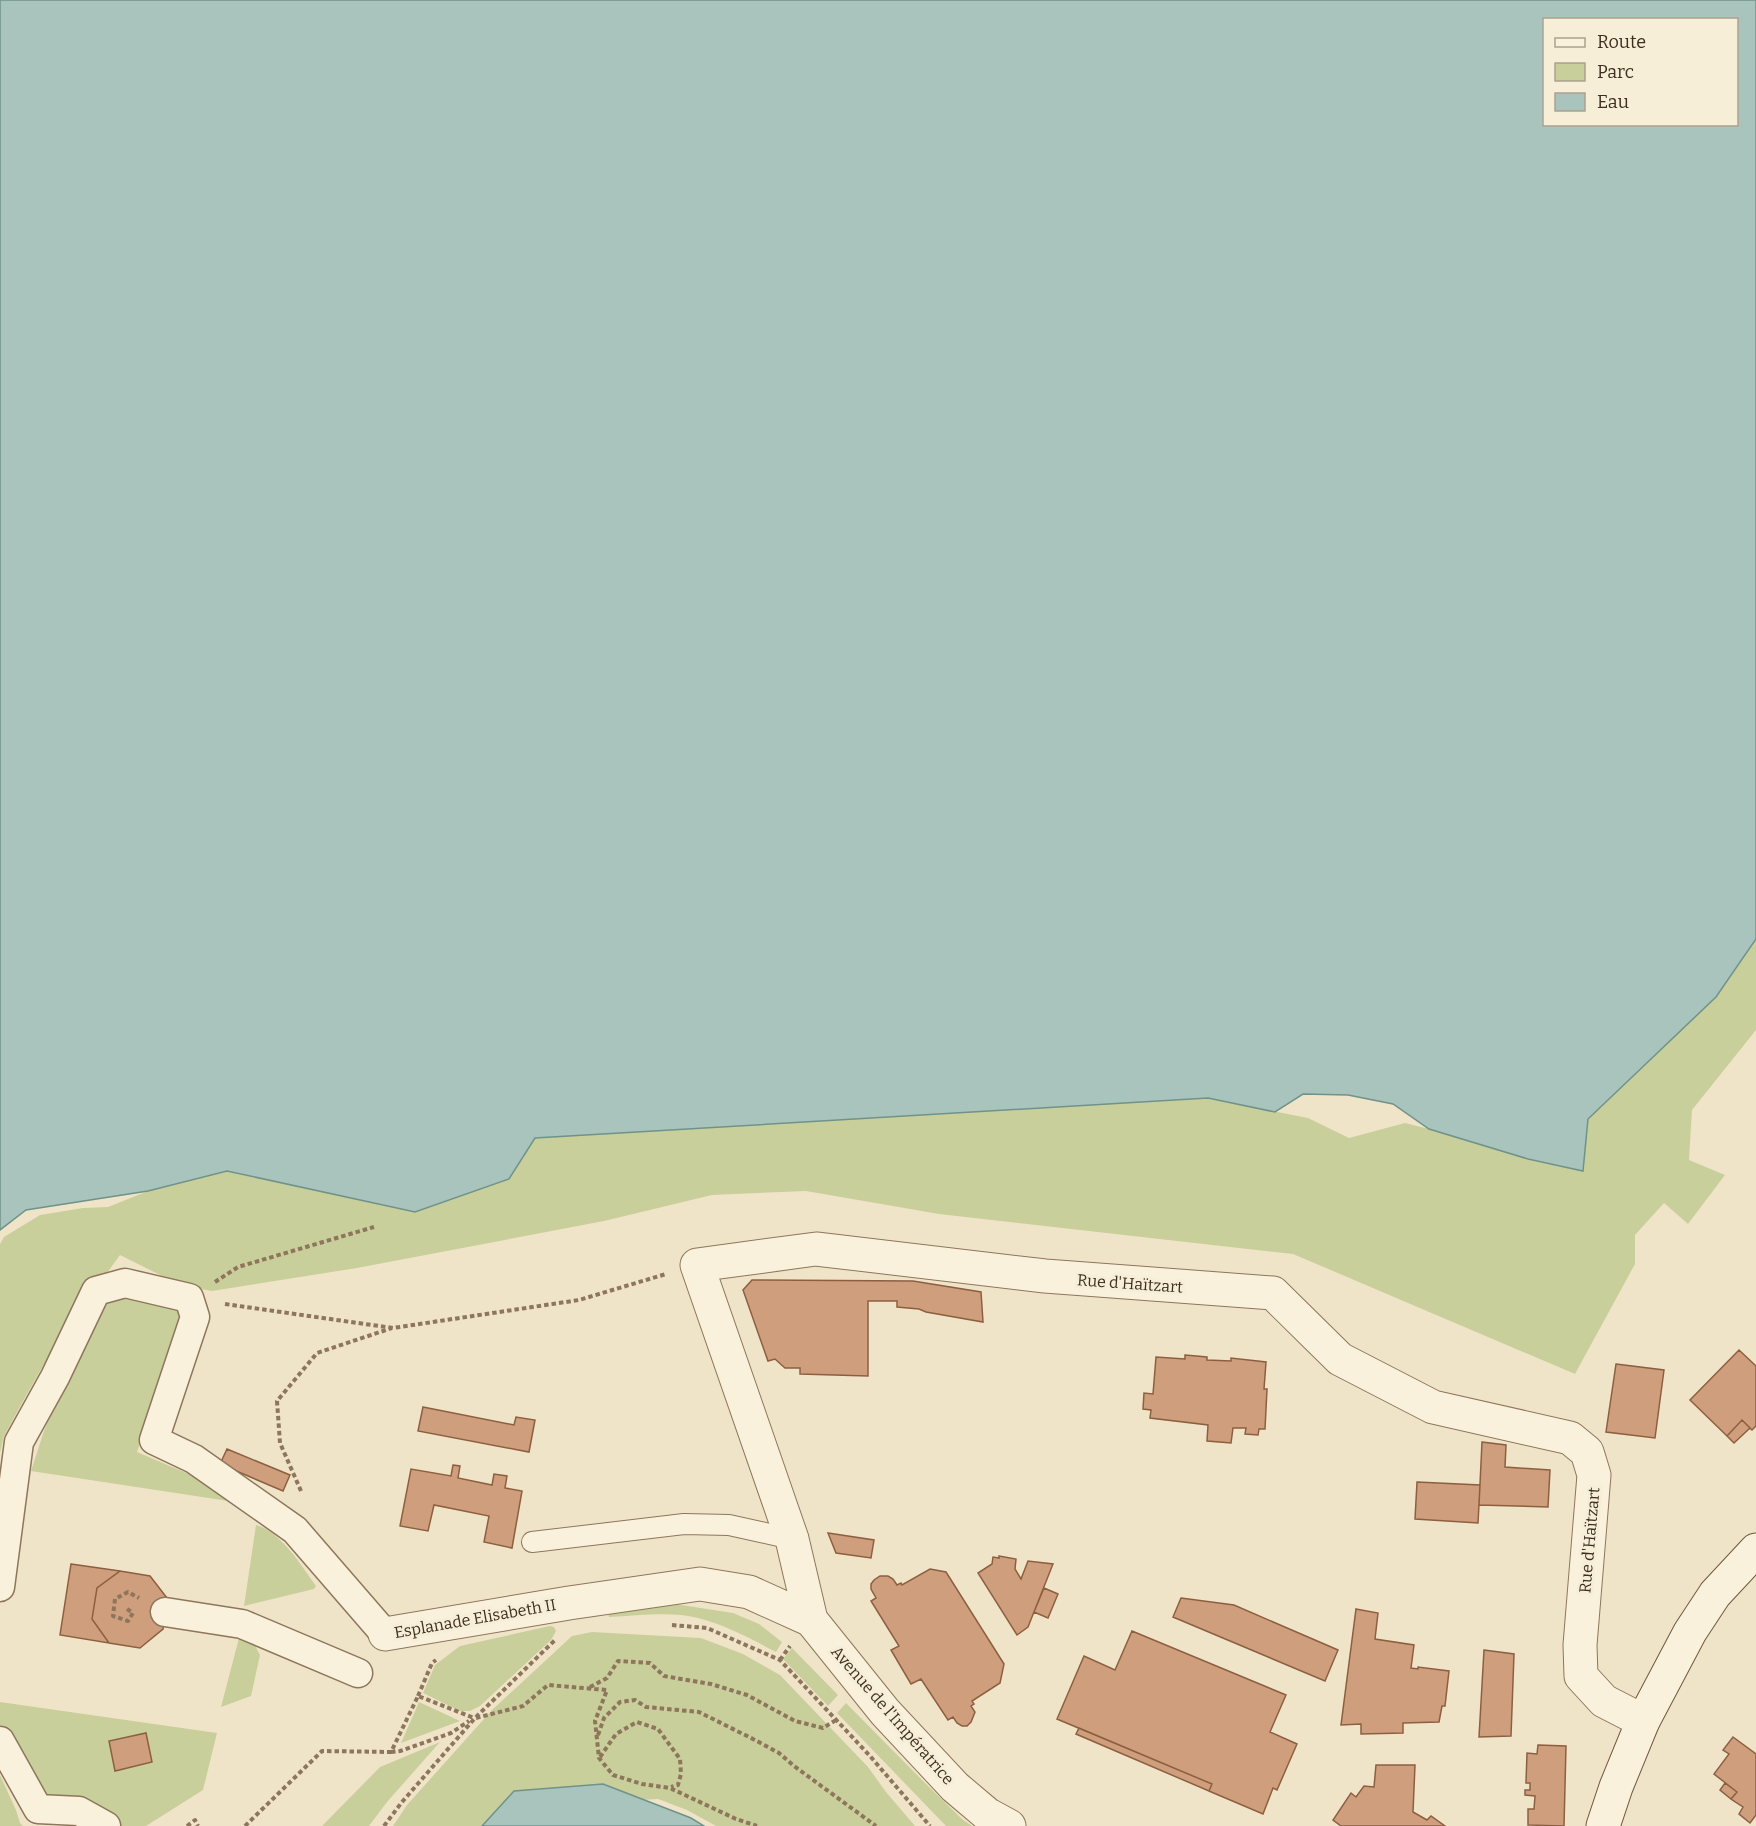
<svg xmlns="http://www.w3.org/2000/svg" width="1756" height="1826" font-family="Bitter,serif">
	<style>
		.green { fill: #c9cf9b }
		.water { fill: #a9c4bc; stroke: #6f938a; stroke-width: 1.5; fill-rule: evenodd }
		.building { fill: #cf9f7d; stroke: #8d5f41; stroke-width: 1.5 }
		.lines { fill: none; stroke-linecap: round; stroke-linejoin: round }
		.service-casing { stroke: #8d765c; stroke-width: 22 }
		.pedestrian-casing { stroke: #8d765c; stroke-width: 31 }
		.minor-casing { stroke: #8d765c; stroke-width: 35 }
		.secondary-casing { stroke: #6f573f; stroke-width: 35 }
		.path { stroke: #8d765c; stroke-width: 4; stroke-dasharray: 4.5 3; stroke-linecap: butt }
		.service { stroke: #faf1dc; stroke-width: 20 }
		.pedestrian { stroke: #faf1dc; stroke-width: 28 }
		.minor { stroke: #faf1dc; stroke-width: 33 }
		.secondary { stroke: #faf1dc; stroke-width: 33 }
		.labels { text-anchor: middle; stroke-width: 6; stroke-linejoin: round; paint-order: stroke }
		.street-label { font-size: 16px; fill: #3d2e20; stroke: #f7eed8 }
	</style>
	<rect width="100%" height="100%" fill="#f0e4c8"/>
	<path class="green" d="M1756,939V1030L1692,1110L1689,1160L1725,1175L1688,1224L1664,1203L1635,1235V1264L1575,1374L1293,1254L939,1214L806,1191L712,1195L604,1221L357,1268L212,1291L180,1285L120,1255L107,1273L93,1278L23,1401L4,1436L0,1453V1244L4,1237L40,1215L83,1208L108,1207L148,1191L227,1171L415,1212L509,1179L535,1138L1208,1098L1308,1118L1349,1138L1405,1123L1461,1137L1534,1161L1583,1171L1587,1119L1716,997Z
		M123,1290L178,1306L185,1315L137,1452L224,1489L248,1504L31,1471L44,1431L93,1304Z
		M256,1525C280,1531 302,1566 316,1586L314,1589L244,1606Z
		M675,1604L733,1613L759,1624L782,1642L776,1652C751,1639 726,1625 698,1618C670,1611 638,1616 609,1617L608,1612L644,1609Z
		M550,1626L554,1627L556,1631L551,1640L480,1706L470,1711H460L423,1693L435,1665L460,1646Z
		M592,1632L701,1638L743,1654L780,1675L868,1767L886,1792L915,1826H716L687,1810L658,1799L625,1801L510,1826H393L407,1805L492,1710L572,1636Z
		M240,1634H249L260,1655L251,1696L221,1707Z
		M792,1648L838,1695L828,1706L783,1659Z
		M0,1702L217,1733L203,1790L146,1826H117L64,1801L44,1794L0,1726Z
		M419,1702L460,1721L401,1743Z
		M846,1703L922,1780L962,1819L972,1826H946L837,1713Z
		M440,1742L387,1802L369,1826H322L380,1767Z
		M0,1775L16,1810L20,1823L23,1826H0Z"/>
	<path class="water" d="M0,0H1756V939L1716,997L1588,1119L1583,1171L1528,1159L1429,1129L1393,1104L1348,1095L1303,1094L1275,1112L1208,1098L535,1138L509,1179L415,1212L227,1171L148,1191L26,1210L0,1230ZM1544,20H1736V124H1544Z
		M603,1784L691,1818L704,1826H482L514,1791Z"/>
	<path class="building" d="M752,1280L913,1281L981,1292L983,1322L926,1312L919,1309L897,1307V1301H868V1376L800,1374V1368H785L775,1359L768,1361L743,1290Z
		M1739,1350L1756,1366V1426L1752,1430L1742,1420L1727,1436L1690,1400Z
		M1185,1355L1207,1357V1360L1231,1361V1358L1266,1362L1264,1389H1267L1265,1429H1259L1258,1435L1245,1434L1246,1428H1233L1231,1443L1207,1441L1208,1425L1150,1418L1151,1410L1143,1409L1144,1393L1153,1394L1156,1357L1185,1359Z
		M1616,1364L1664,1370L1655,1438L1606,1432Z
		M423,1407L514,1425L516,1417L535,1420L529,1452L418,1431Z
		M1742,1420L1750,1428L1734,1443L1727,1436Z
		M1482,1442L1506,1445L1505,1467L1550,1470L1548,1507L1479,1505Z
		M227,1449L290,1475L283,1491L220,1464Z
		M453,1465L460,1466L458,1478L492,1485L494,1474L507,1476L505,1488L522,1491L512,1548L484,1542L489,1516L434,1505L428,1531L400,1526L411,1469L451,1476Z
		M1417,1482L1480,1485L1478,1523L1415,1519Z
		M828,1533L874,1540L871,1558L836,1553Z
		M999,1556L1016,1559L1015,1569L1021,1579L1028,1561L1053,1564L1028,1627L1017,1635L978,1573L992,1564L993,1557L999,1558Z
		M71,1564L120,1571L97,1588L92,1619L109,1643L60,1635Z
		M930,1569L946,1572L1004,1664L1000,1683L972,1701L974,1704L971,1706L975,1712L971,1722L967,1726H962L957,1723L953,1717L948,1720L921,1679L911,1684L891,1650L899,1646L871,1601L876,1598L871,1589V1584L874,1580L880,1576H888L893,1579L897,1585L901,1583L902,1585Z
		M120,1571L150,1576L167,1598L163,1629L140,1648L109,1643L92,1619L97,1588Z
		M1044,1588L1058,1594L1048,1618L1034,1612Z
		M1181,1598L1234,1605L1338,1650L1325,1681L1173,1617Z
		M1356,1609L1378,1613L1375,1639L1414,1645L1411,1668L1418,1669V1667L1449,1671L1445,1706H1442L1439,1722L1403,1723V1733L1361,1734V1724L1341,1725Z
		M1132,1631L1286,1695L1270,1732L1297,1744L1277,1790L1273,1788L1263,1814L1209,1791L1212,1784L1057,1719L1084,1656L1115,1670Z
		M1484,1650L1514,1654L1511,1736L1479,1737Z
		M1079,1728L1212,1784L1209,1791L1076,1734Z
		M146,1733L152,1762L115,1771L109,1741Z
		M1733,1737L1756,1754V1815L1750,1823L1739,1814L1743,1807L1731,1799L1737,1792L1714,1774L1729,1754L1723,1750Z
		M1538,1745L1566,1746L1564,1826L1528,1825V1809H1534L1535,1796L1525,1795V1790H1530V1783H1526L1527,1753L1537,1754Z
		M1376,1765H1415L1413,1812L1427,1820L1431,1816L1445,1826H1341L1333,1820L1351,1793L1356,1797L1364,1786L1374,1787Z
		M1725,1783L1737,1792L1731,1799L1720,1790Z"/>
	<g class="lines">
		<defs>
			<path id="service" d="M532,1542L684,1524L729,1525L792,1539"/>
			<path id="pedestrian" d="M0,1587L19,1442L55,1377L96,1291L125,1283L189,1298L195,1317L154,1440L194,1459L295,1530L385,1634
				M165,1612L242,1624L358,1673
				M0,1741L38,1809L79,1811L106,1826"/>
			<path id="minor" d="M385,1634L569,1603L700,1584L749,1592L811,1620
				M1009,1826L987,1814L955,1787L885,1712L811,1620L792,1539L697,1265L816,1249L1045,1276L1273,1293L1340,1359L1433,1407L1570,1438L1587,1452L1594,1475L1580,1645L1581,1676L1604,1701L1643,1721"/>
			<path id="secondary" d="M1603,1826L1616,1787L1643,1721L1690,1632L1715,1594L1756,1550"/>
		</defs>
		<use href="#service" class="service-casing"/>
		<use href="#pedestrian" class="pedestrian-casing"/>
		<use href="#minor" class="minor-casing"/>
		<use href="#secondary" class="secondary-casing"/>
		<path class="path" d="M215,1282L238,1267L374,1227
			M225,1304L393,1328L579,1300L666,1274
			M301,1491L280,1443L277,1401L317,1353L392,1328
			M127,1609L133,1613L128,1621L113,1616L115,1599L128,1592L139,1598
			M672,1625L707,1628L780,1660L870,1756L930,1826
			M780,1660L790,1646
			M590,1687L607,1678L618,1661L650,1663L664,1676L711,1684L747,1695L795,1721L823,1728L836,1720
			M418,1696L432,1663L436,1660
			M476,1718L523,1706L548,1685L607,1690L595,1721L599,1758L613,1775L642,1784L670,1788L736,1819L757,1826
			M598,1735L604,1718L620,1702L635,1700L646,1707L699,1712L755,1740L779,1753L794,1766L876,1826
			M391,1752L400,1751L451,1733L469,1721
			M600,1757L616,1734L637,1722L658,1729L680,1759L681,1774L678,1785L671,1787
			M187,1826L195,1820L198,1826
			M245,1826L322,1751L391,1752L418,1696L474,1718
			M384,1826L402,1802L475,1718L555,1640"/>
		<use href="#service" class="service"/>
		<use href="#pedestrian" class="pedestrian"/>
		<use href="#minor" class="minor"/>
		<use href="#secondary" class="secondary"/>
	</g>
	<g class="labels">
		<g class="street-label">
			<text transform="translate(1130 1283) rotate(4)" y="6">Rue d'Haïtzart</text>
			<text transform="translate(1589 1540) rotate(-85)" y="6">Rue d'Haïtzart</text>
			<text transform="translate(475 1618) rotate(-10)" y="6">Esplanade Elisabeth II</text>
			<text transform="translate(893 1715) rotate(49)" y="6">Avenue de l'Impératrice</text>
		</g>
	</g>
	<rect x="1543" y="18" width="195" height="108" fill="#f7eed8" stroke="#ada18e" stroke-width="1.5"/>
	<rect x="1555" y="38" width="30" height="9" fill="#faf1dc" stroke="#ada18e" stroke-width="1.5"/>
	<text x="1597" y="48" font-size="18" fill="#3d2e20">Route</text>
	<rect x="1555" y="63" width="30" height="18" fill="#c9cf9b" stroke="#ada18e" stroke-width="1.5"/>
	<text x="1597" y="78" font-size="18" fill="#3d2e20">Parc</text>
	<rect x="1555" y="93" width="30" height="18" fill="#a9c4bc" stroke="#ada18e" stroke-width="1.5"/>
	<text x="1597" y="108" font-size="18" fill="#3d2e20">Eau</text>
</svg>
